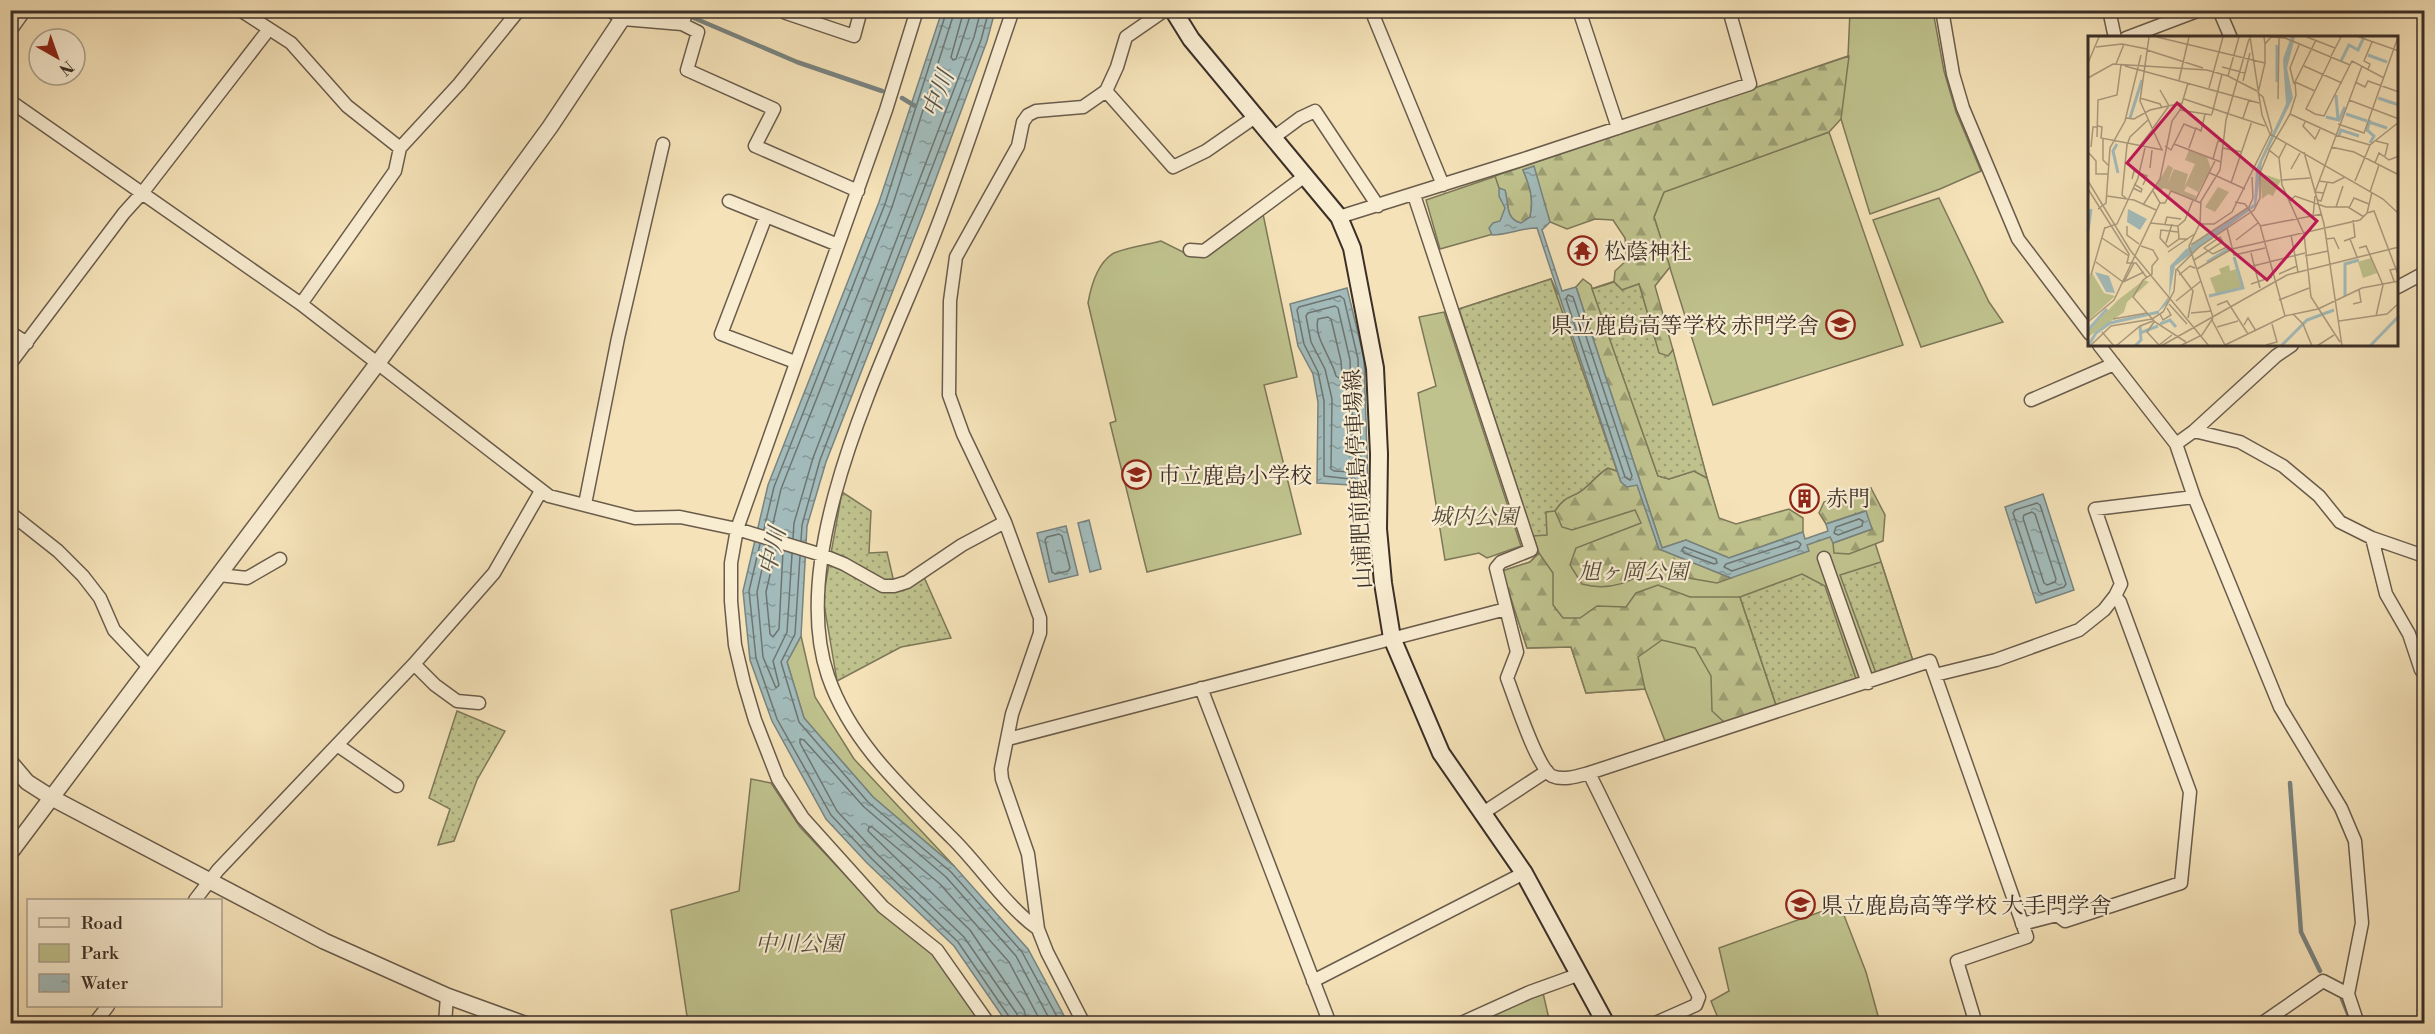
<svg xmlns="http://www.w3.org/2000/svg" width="2435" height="1034" font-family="'Libre Bodoni','Noto Serif JP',serif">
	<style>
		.green { fill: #bfc28d; stroke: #7d785a; stroke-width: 1.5 }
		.forest { fill: url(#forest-firs); stroke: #7d785a; stroke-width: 1.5 }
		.garden { fill: url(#garden-dots); stroke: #7d785a; stroke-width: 1.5 }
		.water { fill: url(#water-ripples); stroke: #798380; stroke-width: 1.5 }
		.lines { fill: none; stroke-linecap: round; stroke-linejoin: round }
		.shore { stroke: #6e7571; stroke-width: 1.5 }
		.stream { stroke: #798380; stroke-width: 4.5 }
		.minor-casing { stroke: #6a5c4c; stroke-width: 15 }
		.tertiary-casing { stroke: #6a5c4c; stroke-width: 18 }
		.secondary-casing { stroke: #3b2f28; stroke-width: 20 }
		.minor { stroke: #f8ecd1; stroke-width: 12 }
		.tertiary { stroke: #f8ecd1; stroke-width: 15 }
		.secondary { stroke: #f8ecd1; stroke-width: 16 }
		.labels { text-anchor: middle; stroke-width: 4.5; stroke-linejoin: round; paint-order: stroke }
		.poi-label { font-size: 22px; fill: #3b2f28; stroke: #f8ecd1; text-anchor: start }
		.street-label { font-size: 22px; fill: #3b2f28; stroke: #f8ecd1 }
		.park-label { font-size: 22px; font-style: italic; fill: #554c3c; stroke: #f8ecd1 }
		.water-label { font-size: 24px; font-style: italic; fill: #55524c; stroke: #f8ecd1 }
		.inset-river { fill: none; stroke: #a2bbba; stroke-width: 3 }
		.inset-road { fill: none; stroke: #ab9a7e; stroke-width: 1.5 }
		.view { fill: #c2185b; fill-opacity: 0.15; stroke: #c2185b; stroke-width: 3 }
		.inset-edge { fill: none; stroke: #3b2f28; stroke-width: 3 }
	</style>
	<defs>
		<pattern id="forest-firs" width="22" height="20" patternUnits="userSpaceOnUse" patternTransform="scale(1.5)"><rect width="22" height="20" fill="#bfc28d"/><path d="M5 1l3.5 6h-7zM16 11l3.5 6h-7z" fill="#9c9e73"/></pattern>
		<pattern id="garden-dots" width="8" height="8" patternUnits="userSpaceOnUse" patternTransform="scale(1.5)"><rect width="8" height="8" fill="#bfc28d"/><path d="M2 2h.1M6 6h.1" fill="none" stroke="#9c9e73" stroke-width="1.8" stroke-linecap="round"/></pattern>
		<pattern id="water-ripples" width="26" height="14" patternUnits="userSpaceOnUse" patternTransform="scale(1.5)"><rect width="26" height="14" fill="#a2bbba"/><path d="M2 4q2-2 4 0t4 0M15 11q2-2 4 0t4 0" fill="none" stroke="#859897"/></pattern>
	</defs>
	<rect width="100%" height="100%" fill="#f5e2b8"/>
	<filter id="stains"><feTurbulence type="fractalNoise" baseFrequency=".00333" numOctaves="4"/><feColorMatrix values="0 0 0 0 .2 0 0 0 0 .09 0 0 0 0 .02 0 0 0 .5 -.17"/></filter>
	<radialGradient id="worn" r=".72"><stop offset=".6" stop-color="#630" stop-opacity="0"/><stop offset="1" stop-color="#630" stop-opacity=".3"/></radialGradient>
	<path class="green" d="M1850,11H1933L1944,71L1956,112L1981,171L1940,189L1870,214L1841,119L1653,188L1638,229L1732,568L1867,518L1913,661L1665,741L1645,689L1586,693L1571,647L1527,648L1502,571L1530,562L1539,553L1459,309L1551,279L1558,294L1588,283L1591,289L1636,274L1614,200L1440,249L1426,200L1848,56Z
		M1829,132L1903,345L1713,405L1654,217L1664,192Z
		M1939,198L1989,302L2003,322L1921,347L1873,220Z
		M1263,214L1297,377L1264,385L1301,534L1147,572L1110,423L1116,421L1088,303C1091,286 1098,262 1114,253C1128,247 1147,245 1161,241L1191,256H1206Z
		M1444,312L1521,546L1487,558L1479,553L1445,560L1418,393L1436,386L1419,317Z
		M801,636L815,697L854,759L955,867L873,797L804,718L787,662Z
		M751,779L771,783L800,827L880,912L933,954L982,1023H688L671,910L739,891Z
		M1840,905L1866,972L1880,1023H1720L1711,1001L1729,991L1719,948Z
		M1543,993L1550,1023L1468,1024Z"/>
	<path class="forest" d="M1849,56L1841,119L1829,132L1664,192L1654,217L1670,267L1655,286L1673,350L1668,357L1659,354L1639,284L1622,290L1614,282L1615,271L1627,260L1625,238L1613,220L1595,219L1567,229L1550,222L1533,167L1523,170C1530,187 1534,199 1530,217L1521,223C1505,219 1509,204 1505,191L1499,188L1495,176Z
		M1583,279L1591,285L1658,476L1669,479L1694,471L1707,478L1719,518L1736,524L1789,509L1803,518V532L1729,558L1686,540L1662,548L1576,287Z
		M1608,468L1617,471L1621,482L1637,484L1659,549L1731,578L1717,583L1671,575L1657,567C1631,581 1611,592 1582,584L1570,565L1576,548L1641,523L1635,510L1572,530L1562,527L1555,511C1566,493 1574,499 1586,487C1594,480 1599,474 1608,468Z
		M1871,488L1885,515L1883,541L1849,554L1834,553L1833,543L1872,529L1865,511L1826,524L1819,513L1824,502Z
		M1539,553L1553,573V605L1563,618H1580L1597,606L1626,607L1636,593L1658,585L1690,597H1740L1776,705L1724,722L1712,711L1711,676L1695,648L1662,640L1638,657L1645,689L1586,693L1571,647L1527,648L1502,571L1530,562Z"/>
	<path class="garden" d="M1551,279L1617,471L1608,468C1598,474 1594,480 1586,487C1574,499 1566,493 1555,511L1546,512L1547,535L1533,536L1459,309Z
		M1614,282L1622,290L1639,284L1659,353L1668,356L1673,350L1707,478L1694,471L1669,479L1658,476L1592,289Z
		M842,492L871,511L869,553L887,552L896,591L924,577L951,638L901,647L837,681L823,598Z
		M1881,562L1913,661L1876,673L1840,575Z
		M1802,574L1825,586L1856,679L1776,705L1740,597Z
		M457,711L505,731L477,780L454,841L438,845L450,809L429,798Z"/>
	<path class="water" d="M942,11H995L987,41L924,211L826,462L807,526L801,636L787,662L804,718L873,797L955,867L1028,949L1068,1023H1007L954,946L867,863L826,819L772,721L750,660L743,591L768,485L879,202Z
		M1534,166L1550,222L1542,230L1562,291L1576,287L1662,548L1686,540L1729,558L1803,532L1805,539L1828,531L1826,524L1866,511L1872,529L1833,543L1830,537L1807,545L1809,551L1731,578L1659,549L1637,485L1627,487L1621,482L1537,228C1521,228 1508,235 1492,235L1489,228L1493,223L1500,221L1505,208L1499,196V188L1505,190C1509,204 1505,219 1521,223L1530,217C1534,199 1530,187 1523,170Z
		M1347,288L1364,358L1368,486L1317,483L1318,402L1313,374L1298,346L1290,304Z
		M2043,494L2074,590L2036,603L2005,507Z
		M1089,520L1101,569L1090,572L1078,523Z
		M1066,526L1078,575L1049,582L1037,533Z"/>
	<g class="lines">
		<path class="shore" d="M964,10L951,57L953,60L956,59L972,10
			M1568,295L1573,297L1632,476L1630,480L1625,477L1566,299Z
			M1340,296L1344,299L1358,359L1361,477L1359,480L1324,476V401L1318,372L1304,344L1297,310L1299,307Z
			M1335,306L1338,308L1350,360L1354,469L1351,472L1334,471L1331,469L1332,399L1325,369L1311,342L1306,316L1308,313Z
			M1328,317L1331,319L1341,361L1342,375L1339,378L1336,376C1332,358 1313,337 1318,319Z
			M2037,503L2040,505L2066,584L2064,587L2042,594L2039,592L2013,513L2015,510Z
			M2032,512L2035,514L2056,579L2055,582L2047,585L2044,583L2023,518L2024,515Z
			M1859,519L1863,521L1862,526L1838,535L1834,533L1836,527Z
			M764,529L774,487L885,204L947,10
			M771,532L781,489L892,207L955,10
			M1059,534L1062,536L1070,568L1068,571L1055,574L1052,572L1045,540L1047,537Z
			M793,538L794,523L813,458L974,37L981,10
			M801,541L802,525L820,460L981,40L989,10
			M1797,541L1801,544L1799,548L1732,571L1724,567L1726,564Z
			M760,544L749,591L756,658L777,719L831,815L872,859L958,942L1010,1018L1011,1024
			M767,546L757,592L763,657L776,688L779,685L773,661L787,632L792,554
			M1684,547L1716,559L1717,563L1714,564L1684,553L1682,550Z
			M776,549L766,592L770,634L773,637L779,629L783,551
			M800,556L795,634L781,662L799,722L868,802L951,872L1022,952L1061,1024
			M1019,1024L1017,1014L964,937L877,854L837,811L800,743V739L804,740L864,807L946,877L1016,956L1052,1024
			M1028,1024L1024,1010L970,930L868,831L869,827H872L940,884L1009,962L1042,1024"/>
		<path class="stream" d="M652,10L650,14L679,17
			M694,18L797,62L882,91
			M902,98L915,106
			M2290,783L2301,932L2320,971
			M2342,999L2351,1021"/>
		<defs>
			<path id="minor" d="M240,10L291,43L347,106L400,148
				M609,10L623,19L682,24L698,32L687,70L774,109L755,146L858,191
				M786,10V13L854,36L861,10
				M917,10L886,110L737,529L731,563V601L735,645L744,683L755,720L778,779L803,818L883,907L937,950L989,1024
				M1013,10C985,91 960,171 928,250C882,365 786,553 828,676C851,743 904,790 953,839C982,868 1005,905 1038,929
				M1371,10L1443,185
				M1579,10L1618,128
				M1942,10L1953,74L1963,108L2018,239L2090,334
				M2109,10L2115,38
				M2219,10L2231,38
				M682,24L688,10
				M10,31L25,10
				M2126,38L2200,10
				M1106,91L1173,167L1206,151L1255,117
				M10,101L301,304L549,496L635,518L680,517L737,529L822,555L844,564L883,586H894L907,582L962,545L1005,522
				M1273,138L1300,118L1315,111L1378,206
				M1414,195L1531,550L1501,562L1496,568L1517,652L1507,678C1514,696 1537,768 1552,776C1563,781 1578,776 1589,773L1930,661L2027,937L1957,961L1976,1024
				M729,201L838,245
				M766,216L721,334L795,362
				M1339,217L1521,160L1750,84L1729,10
				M1190,250L1204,251L1305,176
				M2398,287L2424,273
				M301,304L395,171L400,148L459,84L519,10
				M10,332L27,343
				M2099,345L2176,444L2194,497L2280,707L2341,808L2355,841L2362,923L2348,994L2358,1024
				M10,364L124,213L143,192L269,29
				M2031,400L2114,364
				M2194,431L2240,442L2283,466L2319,496L2340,522L2372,538L2424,556
				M2176,444L2194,431L2276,356L2292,345
				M585,504L618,338L663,144
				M10,513L58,551L83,576L100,598L114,630L150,668
				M2372,538L2386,594L2409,634L2421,670L2424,669
				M1824,558L1868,683
				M219,575L247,578L280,559
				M414,664L435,685L457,701L479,703
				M1935,675L1996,660L2079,630L2104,610L2115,596L2121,584L2095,509L2194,497
				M1201,688L1330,1024
				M1008,739L1506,609
				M337,745L397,786
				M1589,773L1699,997L1696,1005L1653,1024
				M1483,813L1547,771
				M195,900L218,870L414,664L494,573L541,491
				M2022,924L2057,915L2065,921L2181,883L2190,792L2120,602L2115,596
				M1313,981L1524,873
				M94,1024L108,1006
				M445,1024L447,996
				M1084,1024L1047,952L1038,929L1028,854L1002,779L1001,769L1012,714L1040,633V618L1005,522L963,434L949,395L950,301L956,257L1018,146L1023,122L1028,115L1036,111L1083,107L1106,91L1117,67L1126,37L1165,10
				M1459,1024L1530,992L1580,974
				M2261,1024L2323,981L2348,994"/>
			<path id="tertiary" d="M10,762L27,782L52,798L324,941L447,996L524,1024
				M10,853L377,364L550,127L628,10"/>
			<path id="secondary" d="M1173,10L1191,39L1339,217L1352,248L1375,368L1379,454L1378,529L1383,583L1392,638L1441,753L1524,873L1606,1024"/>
		</defs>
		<use href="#minor" class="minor-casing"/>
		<use href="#tertiary" class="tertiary-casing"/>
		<use href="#secondary" class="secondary-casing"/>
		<use href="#minor" class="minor"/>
		<use href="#tertiary" class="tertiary"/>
		<use href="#secondary" class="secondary"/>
	</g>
	<defs>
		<symbol id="temple-ring" viewBox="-11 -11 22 22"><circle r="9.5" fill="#f8ecd1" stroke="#8f2418" stroke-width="1.5"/><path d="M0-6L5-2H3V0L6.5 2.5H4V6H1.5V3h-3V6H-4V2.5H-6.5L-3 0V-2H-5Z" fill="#8f2418"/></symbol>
		<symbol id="school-ring" viewBox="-11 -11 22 22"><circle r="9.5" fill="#f8ecd1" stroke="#8f2418" stroke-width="1.5"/><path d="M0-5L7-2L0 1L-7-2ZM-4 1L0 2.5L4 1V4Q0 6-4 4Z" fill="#8f2418"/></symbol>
		<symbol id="building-ring" viewBox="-11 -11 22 22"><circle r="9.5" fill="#f8ecd1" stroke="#8f2418" stroke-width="1.5"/><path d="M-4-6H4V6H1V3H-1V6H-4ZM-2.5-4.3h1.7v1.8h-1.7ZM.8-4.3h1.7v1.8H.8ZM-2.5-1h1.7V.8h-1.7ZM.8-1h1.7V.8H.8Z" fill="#8f2418"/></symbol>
	</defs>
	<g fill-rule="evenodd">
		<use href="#temple-ring" x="1566" y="234" width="33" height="33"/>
		<use href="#school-ring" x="1824" y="308" width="33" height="33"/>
		<use href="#school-ring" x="1120" y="458" width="33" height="33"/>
		<use href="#building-ring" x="1788" y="482" width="33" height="33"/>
		<use href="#school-ring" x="1784" y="888" width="33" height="33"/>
	</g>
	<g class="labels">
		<g class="poi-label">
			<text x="1604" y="259">松蔭神社</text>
			<text x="1819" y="333" text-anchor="end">県立鹿島高等学校 赤門学舎</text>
			<text x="1158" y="483">市立鹿島小学校</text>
			<text x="1826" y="506">赤門</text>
			<text x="1821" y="913">県立鹿島高等学校 大手門学舎</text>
		</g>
		<g class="street-label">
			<text transform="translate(1357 479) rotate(-93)" y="8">山浦肥前鹿島停車場線</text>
		</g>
		<g class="park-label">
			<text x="1474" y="524">城内公園</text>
			<text x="1633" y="579">旭ヶ岡公園</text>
			<text x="799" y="951">中川公園</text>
		</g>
		<g class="water-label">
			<text transform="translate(938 94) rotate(-69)" y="8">中川</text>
			<text transform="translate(772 551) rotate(-76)" y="8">中川</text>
		</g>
	</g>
	<g transform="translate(2088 36)">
		<rect width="310" height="310" fill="#f5e2b8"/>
		<path d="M101,114L119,121L123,133L110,156L99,150L96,155L108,160L107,164L76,152L72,155L67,153L80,129L85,132L79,149L86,133L100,138L96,152L107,128L97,124ZM172,137L193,144L185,160L180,158L174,163ZM130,151L141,156L127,176L117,171ZM283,222L289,237L275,242L270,226ZM141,229L142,235L148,233L154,252L128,258L122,242L133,238L131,233ZM4,237L16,257L27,260L0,285V240Z" fill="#bfc28d"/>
		<path d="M56,244L61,246L39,266L36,276L0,301V295L30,264Z" fill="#bfc28d"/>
		<path d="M203,1H207L199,32L205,62L174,126L168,170L87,230L80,267L68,278L81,260L82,230L97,214L166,168L168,133L198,68L195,23ZM40,173L59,183L52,194L39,186ZM7,236L21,240L27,257L18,256Z" fill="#a2bbba"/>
		<path class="inset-river" d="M280,19L299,26M253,25L261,9L270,14L276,1M189,46V9M248,59L250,84M290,62L311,69M258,78L279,85M238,81L251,84L257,71M42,82L54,44M282,84L279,94L286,100L282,107M281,86L299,92M251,99L253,94L271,100M29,108L25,115L30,137M0,195L3,173M119,226L142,212M121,260L155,252L146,221M257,260V228L271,224M72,288L82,284L88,291M0,294L19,273M52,297L70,290M0,310L8,297L22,287L71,276M47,310L53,304L52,290M193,310L219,284L246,274M282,310L311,280"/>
		<path class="inset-road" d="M61,1L52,65L74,114M69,1L177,27L170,57L175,61L184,95L144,176L126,188H113M162,1L174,79L182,98L295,163L311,178M176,1L177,8L183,1L197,2L262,29M219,1L247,12M271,1L311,15M228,4L207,46L208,59L202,78L248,99L282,109M177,8V27M8,11L34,8L59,13M59,14L115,32M242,22L253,1M243,22L218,73L227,78L236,80L264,25L296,42M0,27L11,1M28,28L36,8M37,30L171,67M216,30L254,47M134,31L157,37M280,33L282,28L276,25L284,6M140,40L151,1M0,42L25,28L119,34L140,40L169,55M91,44L101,1M155,45L162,17M207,46L227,55M267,46L277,51L280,45L311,56M206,48L202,32L211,9M121,52L135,1M52,62L72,68L74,72M96,63L177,90M190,63L191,2M261,64L311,83M92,74L124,79M124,78L134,38M38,82L46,83L62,74L94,67M155,82L161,64M217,86L215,90L227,103L232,93M250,88L276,97L310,1M10,90L14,91L13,102L75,114M65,92L81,70L72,54M9,101L10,64L29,59L33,29M15,103V124L21,130M288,105L300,108L297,120M86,108L133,126M198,108L191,122L194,149L216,198L223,261L252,306M77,110L83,114L96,88L108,93M3,111L5,91H10M51,111L65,93M243,111L266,116L311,139M101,112L108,92L113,95L117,78M135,112L154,116M0,116L8,125V138H20M216,116L236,188L254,310M191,122L181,114L202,78M125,123L130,105L136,106M287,127L291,117L301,124L311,120M62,132L64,114M203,133L212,117M122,137L157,153M44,143L46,135L59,140L55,149M194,144L222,142M0,145L42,214L121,310M231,145L245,147L257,141M267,145L282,109L311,86M143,147L164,85M45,152L53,156L54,153L46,148M0,153L41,218L39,227H48L59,242M65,155L72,167H77L83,155L113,167M282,156L291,129M236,157L227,156L274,30M19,160L46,164L68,174M38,162L34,159L39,109L42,101L60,84M230,164L233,165L239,147M107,165L127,125M202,165L207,160L238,171H260L276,181M147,166L157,168L172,189L197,280M55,169L72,143L84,85L92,74L100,47M248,171L255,150M261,172L266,162L281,168M10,173L18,167L22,112L37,85L53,19M279,177L286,175L311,241M225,181L227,160M63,187L90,190M77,188L79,181L93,183M39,190V199L51,208M172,190L234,178M17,192L29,188L50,142L57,112M139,192L146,219L177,212M90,196L73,194L72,202L80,211L91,203H100M203,199L210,236M14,202L41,220M91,203L90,190L97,184L105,164M238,203L246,202L251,213M262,203L269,221M148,204L170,187M256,205L267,201L265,184M135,206L132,201L116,212L125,218L141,210M78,207L84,188M103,209L161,171L165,162L164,141M53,210L65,214L70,223L64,230V238L55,244L45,261L67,286L98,306M271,212L278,210L295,249L288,280M80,216L108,197M163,217L172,252M217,220L240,215M106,224L134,206M8,226L35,246M165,230L217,217M109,233L144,213L272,184L279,177L284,156M191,238L209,230M3,239L17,191M91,239L102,230L107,232M306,245L302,234L311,232M35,246L56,236M36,246L46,227M163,248L184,241M191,264L221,252M88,265L113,245M81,268L99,288M265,268L273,266L271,254M129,269L139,265L160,298M103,277L124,275M72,278L75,284L83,279L79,272M205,278L215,288L224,310M125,281L101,210L112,187L113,165L132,134L138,84L161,3M100,282L105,255L89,233L111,211L166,174L172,162V137L181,115M25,283L59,277M124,284L137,309M251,285L299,278L311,267M0,286L26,264L72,167M66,286L59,296L71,309L84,299M156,289L160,282L168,295M129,291L150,285M14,296L26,310M178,309L189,306L184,288M2,310L23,290L64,283L75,276L86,255L88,233M28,310L52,290L65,285M73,310L199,239L311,211M92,310L114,299L125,282M135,310L197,280L230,273L274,252L311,245M229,310L246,299"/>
		<path class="view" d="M89,67L229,185L179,244L39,127Z"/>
		<rect width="310" height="310" class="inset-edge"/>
	</g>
	<rect width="2435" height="1034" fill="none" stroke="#f5e2b8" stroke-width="36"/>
	<rect x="12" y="12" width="2411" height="1010" fill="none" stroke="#3b2f28" stroke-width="3"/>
	<rect x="18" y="18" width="2399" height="998" fill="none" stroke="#3b2f28" stroke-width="1.5"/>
	<rect x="27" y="899" width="195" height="108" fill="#f8ecd1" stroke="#aca08d" stroke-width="1.5"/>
	<rect x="39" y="918" width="30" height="9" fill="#f8ecd1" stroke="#aca08d" stroke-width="1.5"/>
	<text x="81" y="929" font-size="18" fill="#3b2f28">Road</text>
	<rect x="39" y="944" width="30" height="18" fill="#bfc28d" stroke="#aca08d" stroke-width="1.5"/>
	<text x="81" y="959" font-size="18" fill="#3b2f28">Park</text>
	<rect x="39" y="974" width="30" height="18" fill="url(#water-ripples)" stroke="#aca08d" stroke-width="1.5"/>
	<text x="81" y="989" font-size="18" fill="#3b2f28">Water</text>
	<g transform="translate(57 57) rotate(140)"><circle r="28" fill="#f8ecd1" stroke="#aca08d" stroke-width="1.5"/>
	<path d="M0-4.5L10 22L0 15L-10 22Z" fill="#8f2418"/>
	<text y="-9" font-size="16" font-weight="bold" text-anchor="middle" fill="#3b2f28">N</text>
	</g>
	<rect width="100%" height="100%" filter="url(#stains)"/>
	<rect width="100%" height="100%" fill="url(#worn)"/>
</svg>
